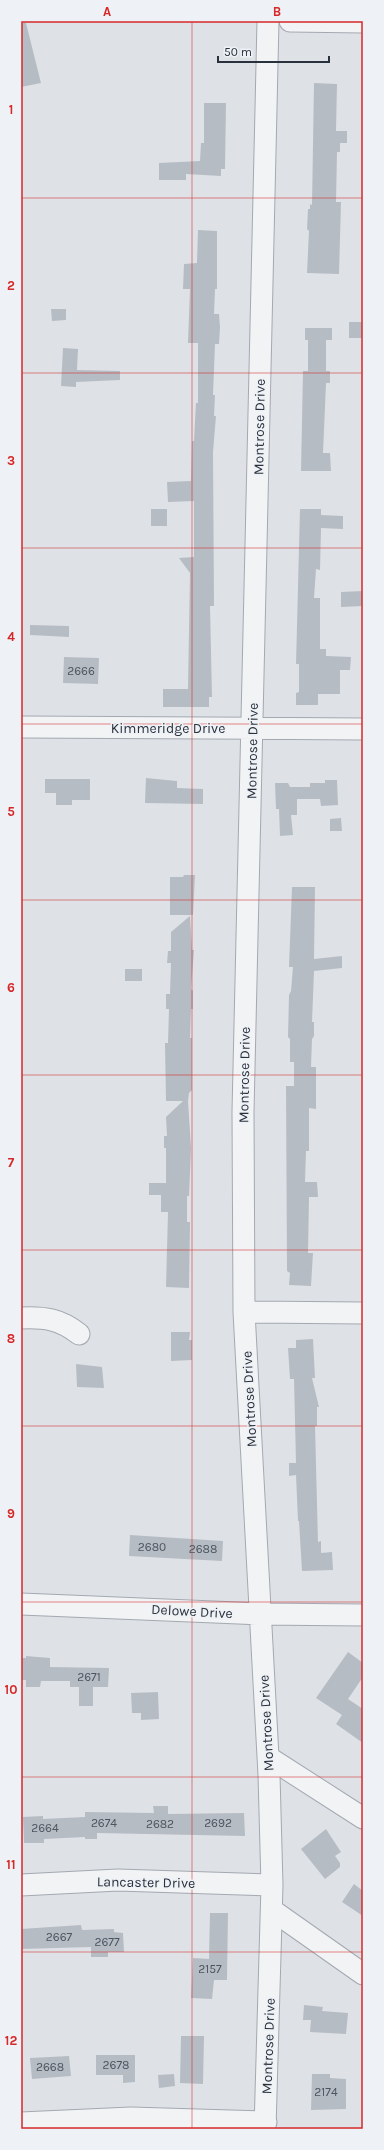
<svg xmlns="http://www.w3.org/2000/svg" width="384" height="2150" font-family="Karla,sans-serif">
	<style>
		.building { fill: #b6bcc3 }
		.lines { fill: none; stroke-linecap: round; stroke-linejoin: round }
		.minor-casing { stroke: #a4a9b1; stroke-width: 23 }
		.minor { stroke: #f1f3f5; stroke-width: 21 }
		.grid { fill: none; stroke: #d62828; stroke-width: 1; stroke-opacity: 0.55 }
		.labels { text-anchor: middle; stroke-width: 3; stroke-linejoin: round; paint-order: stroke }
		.number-label { font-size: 12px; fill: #4c545e }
		.street-label { font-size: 14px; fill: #29313d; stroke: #eef1f5 }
		.neatline { fill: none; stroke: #d62828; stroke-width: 1.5 }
		.grid-label { font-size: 13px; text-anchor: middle; font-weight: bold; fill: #d62828 }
	</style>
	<rect width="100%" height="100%" fill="#dee2e7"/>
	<path class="building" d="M21,23H26L41,83L21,87Z
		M314,83L337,84L336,131H347V143H340V152H337L336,202H341L339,274L307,273L309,231L307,229L308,209H310V204L312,205Z
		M204,103H226L225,169H221V176L186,174V180H159V163L200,161L201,143H204Z
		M198,230L217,231V289H215L214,314H219L220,327L219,344H215L213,395H215L214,416H216L213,452L214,606H210L212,697H209V707H163V689H188L190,573L179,558L194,557V501L168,502L167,482L191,481L192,441H194L196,403H198V343H188L190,289H183L184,264L197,263Z
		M51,309H66V320L52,321Z
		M349,322H363V338H349Z
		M305,328H332V340H326V371H330V383H326L323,453H330L331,471H301L303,371H308V340H305Z
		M63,348L78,349L77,370L120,371V380L76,382V387L61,386Z
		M151,509H167V526H151Z
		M300,509H321V515L343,516V529L321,528L320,570L316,569L314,598H320V649H326V656L351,657L350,670H340V694H318V705H296V693L299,692V664H296Z
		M363,591V606L341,607V592Z
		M30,625L69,626V637L30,635Z
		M64,657L99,658L98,684L63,683Z
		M146,778L177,781V788L203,789V804L145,803Z
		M45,779H90V800H72V805H56V793H45Z
		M325,780H337L338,805L321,806L320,799H297V815H291L293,835L280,836L279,809H276L275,783H288L290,787H310V783H325Z
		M341,818L342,831H330V819Z
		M184,875H195L193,915H170V877H183Z
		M292,887H315L314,959L342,956V968L314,971L312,1022H314V1036L312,1039L311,1067H316V1109L309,1108V1151H306L305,1182H317L318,1197H309L308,1253H313L311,1286L289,1285L290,1273L287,1271L286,1086H294V1062H290V1039L288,1037L289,995L291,991L293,967H289Z
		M190,916L192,950H194L191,989L193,991V1009H191L190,1038H192V1090L189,1093L188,1101L191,1148L189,1196H187V1222H190L189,1288L166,1287L168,1212H161V1195H149V1183H166V1148H164V1136H167L166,1117L183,1101H166L165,1043H168L169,1009H166V994H170L171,963H167L168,951H171V932Z
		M125,969H142V981H125Z
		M171,1332H190L189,1340H192V1360L171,1361Z
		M313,1339L315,1378H312L319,1407H317V1426H315L318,1542L321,1541V1553L332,1552L333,1570L302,1571L299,1521H298L296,1475L289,1476V1463H296L294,1379H290L288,1348H296V1340Z
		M76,1364L102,1367L104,1388L77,1387Z
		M130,1535L223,1541L222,1561L129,1556Z
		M348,1652L363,1663V1677L348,1699L363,1709V1743L336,1724L342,1715L316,1698Z
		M26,1656L50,1658V1667L109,1668L108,1687H93V1706H79V1687H70V1681H41L40,1687H26V1680H21V1658H26Z
		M158,1692L159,1719L141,1720V1713H132L131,1693Z
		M153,1806H168V1814L244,1813L245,1836L97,1833V1839H85V1837L44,1839V1843H24L23,1817L43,1816V1819L85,1817V1812L154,1813Z
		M326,1829L341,1852L335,1856L340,1863V1867L325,1879L301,1849Z
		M354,1884L363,1891V1916L342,1902Z
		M210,1913H228L227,1980H214L212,1999L191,1998L193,1958L209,1959Z
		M81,1925L82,1930L114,1929V1932L123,1933L124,1952H108V1957H91V1947L21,1949V1929Z
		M304,2005L323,2007L322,2011L348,2013L346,2034L310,2032L311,2020H303Z
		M181,2036H204L203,2084L180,2083Z
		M96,2055H135V2082L123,2083V2075H96Z
		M69,2056L71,2076L32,2079L30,2058Z
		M174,2074L175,2086L159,2088L158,2075Z
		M312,2074H330V2078L346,2079V2109L311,2110Z"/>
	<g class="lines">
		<defs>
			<path id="minor" d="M290,21L363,22
				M21,727L363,729
				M244,1312L363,1313
				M21,1318C45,1317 60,1319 79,1334
				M21,1604L260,1614L363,1615
				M268,1757L363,1818
				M21,1885L118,1880L272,1885
				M272,1910L363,1974
				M21,2123L131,2118L266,2122
				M265,2129L272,1885L269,1775L244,1312L243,1112L268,21"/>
		</defs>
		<use href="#minor" class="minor-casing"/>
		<use href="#minor" class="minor"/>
	</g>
	<path class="grid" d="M192,21V2129M21,198H363M21,373H363M21,548H363M21,724H363M21,900H363M21,1075H363M21,1250H363M21,1426H363M21,1602H363M21,1777H363M21,1952H363"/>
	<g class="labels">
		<g class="number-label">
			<text x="81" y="675">2666</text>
			<text x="152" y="1551">2680</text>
			<text x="203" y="1553">2688</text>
			<text x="89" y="1681">2671</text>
			<text x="104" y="1827">2674</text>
			<text x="218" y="1827">2692</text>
			<text x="160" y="1828">2682</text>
			<text x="45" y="1832">2664</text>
			<text x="59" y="1941">2667</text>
			<text x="107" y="1946">2677</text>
			<text x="210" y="1973">2157</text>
			<text x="116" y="2069">2678</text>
			<text x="50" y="2071">2668</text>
			<text x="326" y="2096">2174</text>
		</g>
		<g class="street-label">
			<text transform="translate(259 427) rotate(-89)" y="5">Montrose Drive</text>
			<text x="168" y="733">Kimmeridge Drive</text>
			<text transform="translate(252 751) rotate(-89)" y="5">Montrose Drive</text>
			<text transform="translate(244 1075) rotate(-89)" y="5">Montrose Drive</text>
			<text transform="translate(249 1399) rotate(-93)" y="5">Montrose Drive</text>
			<text transform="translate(192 1611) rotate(3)" y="5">Delowe Drive</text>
			<text transform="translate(266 1723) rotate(-93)" y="5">Montrose Drive</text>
			<text transform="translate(146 1882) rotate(1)" y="5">Lancaster Drive</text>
			<text transform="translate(268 2046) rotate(-88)" y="5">Montrose Drive</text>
		</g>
	</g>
	<rect width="384" height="2150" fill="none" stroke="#eef1f5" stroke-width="44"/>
	<path d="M218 56v6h111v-6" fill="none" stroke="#29313d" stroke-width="2"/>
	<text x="224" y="56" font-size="12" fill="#29313d" stroke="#eef1f5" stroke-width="3" paint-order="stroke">50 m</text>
	<rect x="22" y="22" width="340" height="2106" class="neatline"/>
	<g class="grid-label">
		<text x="107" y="16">A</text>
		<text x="277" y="16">B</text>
		<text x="11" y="114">1</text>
		<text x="11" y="290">2</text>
		<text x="11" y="465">3</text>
		<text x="11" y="641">4</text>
		<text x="11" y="816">5</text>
		<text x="11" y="992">6</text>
		<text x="11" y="1167">7</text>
		<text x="11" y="1343">8</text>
		<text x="11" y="1518">9</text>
		<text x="11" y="1694">10</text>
		<text x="11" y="1869">11</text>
		<text x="11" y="2045">12</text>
	</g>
</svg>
